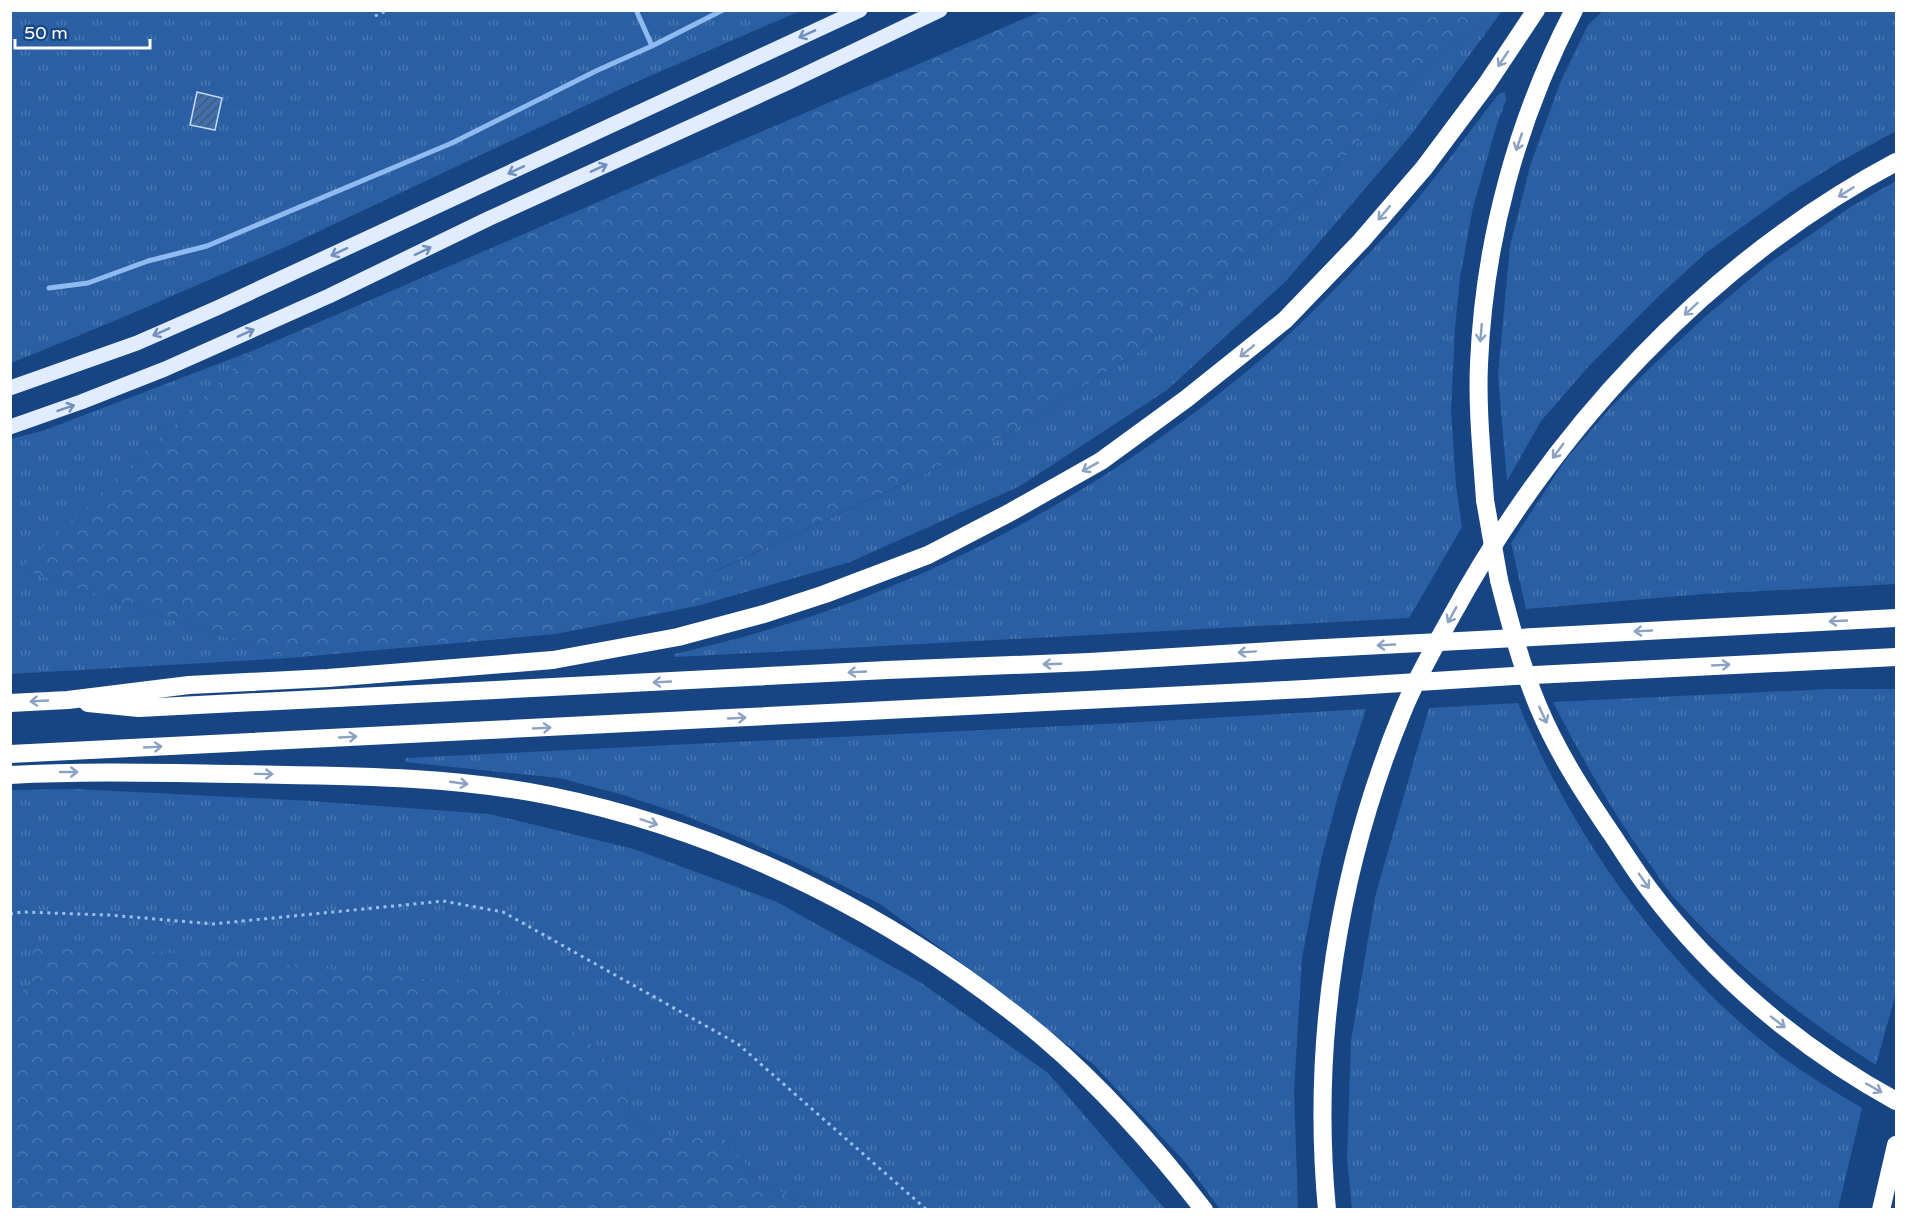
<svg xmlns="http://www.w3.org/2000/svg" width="1907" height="1220" font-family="'Varela Round',sans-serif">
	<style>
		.grass { fill: url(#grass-tufts) }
		.forest { fill: url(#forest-crowns) }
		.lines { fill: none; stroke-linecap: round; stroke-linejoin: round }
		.stream { stroke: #8ebaef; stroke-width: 5 }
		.building { fill: url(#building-hatch); stroke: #c1daf9; stroke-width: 1.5 }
		.path { stroke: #9bbfec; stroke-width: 3; stroke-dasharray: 3 4.5; stroke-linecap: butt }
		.major { stroke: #e1ecff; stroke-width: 15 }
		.highway { stroke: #fff; stroke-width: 18 }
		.highway-bridge { stroke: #fff; stroke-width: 18 }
		.oneway { stroke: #7290bb }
		.oneway2 { stroke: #8ba2c2 }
	</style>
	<defs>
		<pattern id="grass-tufts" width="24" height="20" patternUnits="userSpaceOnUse" patternTransform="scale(1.5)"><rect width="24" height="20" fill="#2a5fa3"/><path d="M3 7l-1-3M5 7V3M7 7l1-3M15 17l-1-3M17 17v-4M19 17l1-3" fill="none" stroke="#4a77b1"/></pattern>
		<pattern id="forest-crowns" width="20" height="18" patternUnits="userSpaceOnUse" patternTransform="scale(1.5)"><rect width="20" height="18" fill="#2a5fa3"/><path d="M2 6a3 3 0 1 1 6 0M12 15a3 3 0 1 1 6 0" fill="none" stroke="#4a77b1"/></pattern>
		<pattern id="building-hatch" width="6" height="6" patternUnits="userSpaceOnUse" patternTransform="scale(1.5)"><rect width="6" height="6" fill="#4070ad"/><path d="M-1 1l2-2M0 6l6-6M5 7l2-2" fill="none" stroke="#475a73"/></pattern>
	</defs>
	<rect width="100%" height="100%" fill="#174584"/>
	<path class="grass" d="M1604,10L1896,11V131L1841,161L1788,194L1707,252L1660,295L1589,366L1541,421L1507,481L1498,375L1510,246L1530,166L1560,83L1588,25Z
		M11,11H800L627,86L292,244L119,319L11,363Z
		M1498,11H1502L1410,136L1286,281L1167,390L1020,486L850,562L697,606L714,572L999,439L1137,353L1313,193L1423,68Z
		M1505,92L1506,100L1497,124L1473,207L1460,278L1455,327L1451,411L1456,485L1462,527L1409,618L675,657L674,654C731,641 786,626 841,606C990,552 1130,469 1252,367C1301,326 1346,278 1390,231C1427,190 1460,144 1494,100L1499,94Z
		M1896,181V584L1704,594L1526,609L1511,543L1566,459L1611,407L1650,368L1706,316L1768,264L1852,206Z
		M252,351L21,569L289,658L11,674V439L45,430Z
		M1830,689H1896V993L1876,1065C1801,1017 1736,966 1676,900C1666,889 1658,875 1649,863C1612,812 1582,758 1553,702Z
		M1518,703C1573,838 1667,971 1785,1059C1809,1077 1836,1092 1862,1108L1838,1209H1352L1347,1158L1351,1041L1375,897L1429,708Z
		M1366,709L1338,796L1321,860L1302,958L1294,1091L1298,1209H1220L1185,1162L1093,1064L961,963L880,904L801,865L743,839L681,814L620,794L559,778L405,762L406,758L1124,723Z
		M77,789L311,801L489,814L634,849L777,902L920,982L1048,1073L1165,1209H814L761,1182L724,1138H658L630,1116L628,1089L30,985L11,999V790Z"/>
	<path class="forest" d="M1044,10L1499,11L1423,68L1313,193L1137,353L999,439L715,571L697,606L556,634L289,658L20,569L252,351Z
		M62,942L485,985L536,1004L594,1047L628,1089L630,1116L658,1138H724L761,1182L814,1209H11V999L30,985L33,949Z"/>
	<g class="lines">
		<path class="stream" d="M652,46L723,10
			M49,288L88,283L148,261L207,246L452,143L598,70L652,46L636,10"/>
	</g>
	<path class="building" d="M197,92L222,98L215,130L190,125Z"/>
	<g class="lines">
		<path class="path" d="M375,16L388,10
			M10,914L22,912L109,915L213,924L443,901L503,912L738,1044L927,1210"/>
		<path class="major" d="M10,388L137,343L217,308L860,10
			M10,427L81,402L165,369L329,296L490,218L787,83L940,10"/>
		<path class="highway" d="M1485,500C1482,455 1477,409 1479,364C1484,241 1517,119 1574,10
			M1499,580C1510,623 1521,665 1538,706C1557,752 1585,795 1613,836C1625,854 1636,872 1649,889C1714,976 1801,1049 1896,1101
			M10,703L68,700L189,685L328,678L553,660L678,637L764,614L825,594L928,555L1009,513L1101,461L1186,399L1285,320L1361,241L1424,168L1486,85L1536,10
			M88,703L139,708L887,670L1089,662L1305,649
			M10,754L1306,689
			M10,775C86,771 162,773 238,774C342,776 448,775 551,796C732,833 903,920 1044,1038C1104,1089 1156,1148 1204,1210
			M1327,1210C1311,1042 1338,869 1402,713C1415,680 1434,648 1451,617C1553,430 1706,263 1896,162
			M1881,1210L1896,1145"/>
		<path class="highway-bridge" d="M1485,500L1499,580
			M1305,649L1896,618
			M1306,689L1514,676L1896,657"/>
	</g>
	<defs><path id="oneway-shaft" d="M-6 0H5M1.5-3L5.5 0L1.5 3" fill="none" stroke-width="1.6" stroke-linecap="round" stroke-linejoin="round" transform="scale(1.5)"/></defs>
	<g class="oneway">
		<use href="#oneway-shaft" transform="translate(807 34) rotate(156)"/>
		<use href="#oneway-shaft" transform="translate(599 168) rotate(-24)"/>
		<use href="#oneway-shaft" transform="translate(516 170) rotate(155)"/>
		<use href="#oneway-shaft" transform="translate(423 251) rotate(-26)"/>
		<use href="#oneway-shaft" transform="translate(339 252) rotate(155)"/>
		<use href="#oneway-shaft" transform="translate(161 332) rotate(156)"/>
		<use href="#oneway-shaft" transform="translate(246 333) rotate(-24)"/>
		<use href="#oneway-shaft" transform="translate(66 408) rotate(-19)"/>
	</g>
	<g class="oneway2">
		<use href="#oneway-shaft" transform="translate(1503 59) rotate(124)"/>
		<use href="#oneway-shaft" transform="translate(1519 142) rotate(109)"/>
		<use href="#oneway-shaft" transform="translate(1846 192) rotate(148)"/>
		<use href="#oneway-shaft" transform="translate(1384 213) rotate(130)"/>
		<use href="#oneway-shaft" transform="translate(1691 309) rotate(138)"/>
		<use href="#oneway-shaft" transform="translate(1481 333) rotate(95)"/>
		<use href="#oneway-shaft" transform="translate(1247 351) rotate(141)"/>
		<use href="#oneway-shaft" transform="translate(1558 451) rotate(127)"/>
		<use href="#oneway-shaft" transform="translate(1090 467) rotate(151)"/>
		<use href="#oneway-shaft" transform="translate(1452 615) rotate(119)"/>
		<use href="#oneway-shaft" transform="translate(1838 621) rotate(177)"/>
		<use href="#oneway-shaft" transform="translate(1643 631) rotate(177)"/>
		<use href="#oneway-shaft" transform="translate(1386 645) rotate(177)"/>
		<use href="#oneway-shaft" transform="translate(1247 652) rotate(176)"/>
		<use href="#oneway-shaft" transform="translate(1052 664) rotate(178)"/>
		<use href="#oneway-shaft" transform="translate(1721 665) rotate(-3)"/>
		<use href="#oneway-shaft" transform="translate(857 672) rotate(177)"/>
		<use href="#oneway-shaft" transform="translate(662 682) rotate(177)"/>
		<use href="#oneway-shaft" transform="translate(39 701) rotate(177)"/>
		<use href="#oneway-shaft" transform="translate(1543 715) rotate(65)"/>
		<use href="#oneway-shaft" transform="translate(737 718) rotate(-3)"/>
		<use href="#oneway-shaft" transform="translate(542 728) rotate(-3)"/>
		<use href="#oneway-shaft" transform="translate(348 737) rotate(-3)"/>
		<use href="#oneway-shaft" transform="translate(153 747) rotate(-3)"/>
		<use href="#oneway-shaft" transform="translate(69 772)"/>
		<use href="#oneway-shaft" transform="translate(264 774) rotate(1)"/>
		<use href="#oneway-shaft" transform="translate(459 783) rotate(8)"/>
		<use href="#oneway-shaft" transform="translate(649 822) rotate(18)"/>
		<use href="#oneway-shaft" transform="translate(1644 881) rotate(55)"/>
		<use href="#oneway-shaft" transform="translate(1778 1022) rotate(38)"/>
		<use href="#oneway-shaft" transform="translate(1874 1088) rotate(30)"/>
	</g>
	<rect width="1907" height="1220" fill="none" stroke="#ffffff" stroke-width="24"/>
	<path d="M15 39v9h135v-9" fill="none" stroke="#ffffff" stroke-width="3"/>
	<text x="24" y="39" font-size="18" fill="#ffffff" stroke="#174584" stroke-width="4.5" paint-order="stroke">50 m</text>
</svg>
